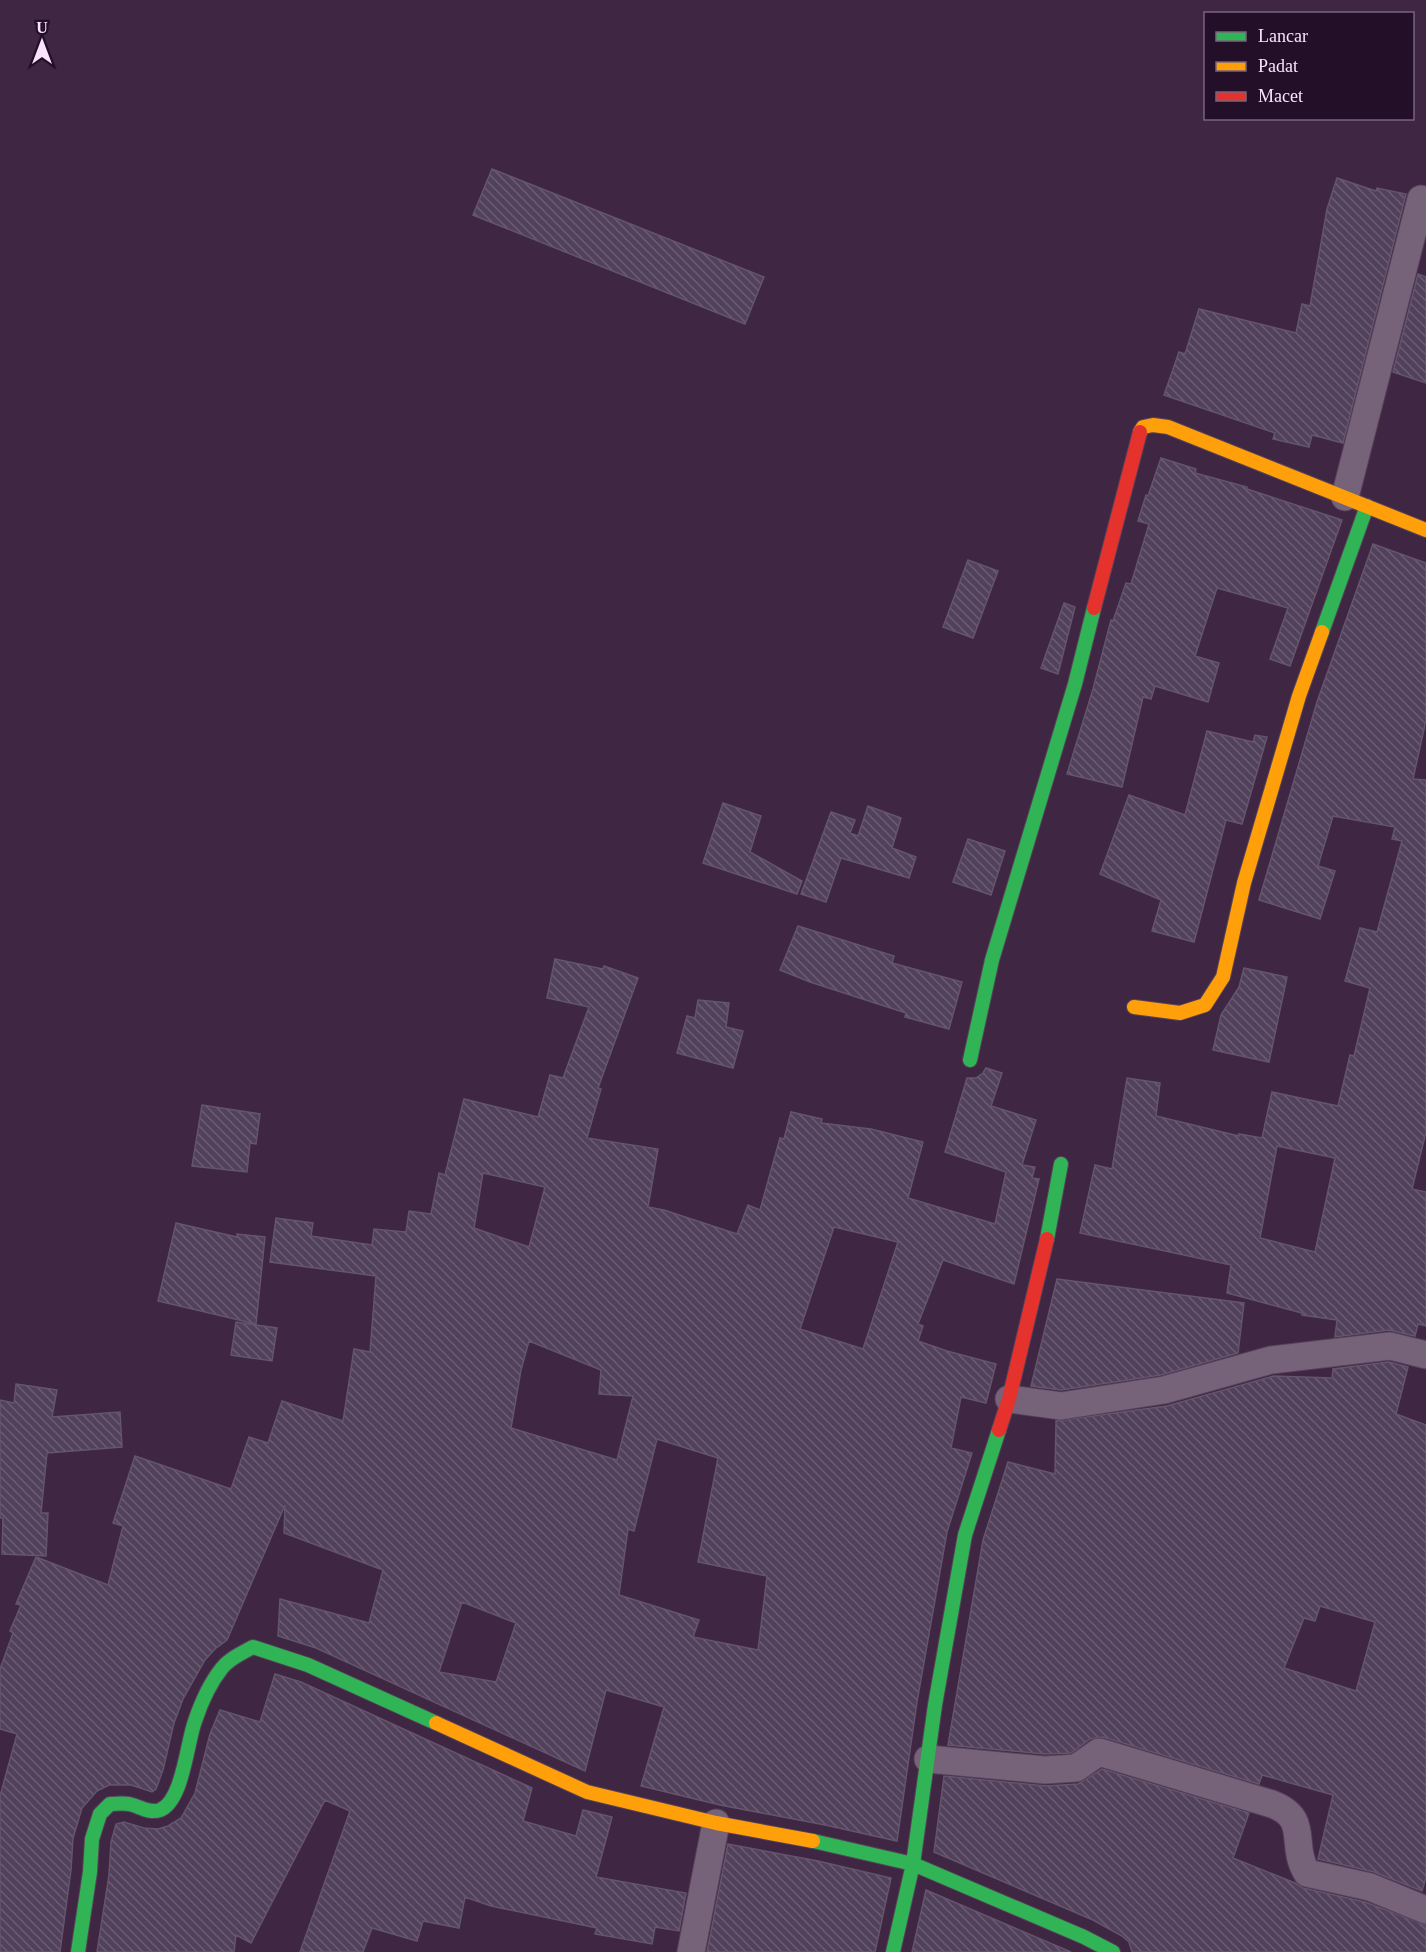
<svg xmlns="http://www.w3.org/2000/svg" width="1426" height="1952" font-family="Georgia,serif">
	<style>
		.building { fill: url(#building-back-hatch); stroke: #64546d; stroke-width: 1.5; fill-rule: evenodd }
		.lines { fill: none; stroke-linecap: round; stroke-linejoin: round }
		.street-casing { stroke: #57425a; stroke-width: 29 }
		.fast-casing { stroke: #57425a; stroke-width: 16 }
		.slow-casing { stroke: #57425a; stroke-width: 16 }
		.jam-casing { stroke: #57425a; stroke-width: 16 }
		.street { stroke: #766279; stroke-width: 27 }
		.fast { stroke: #30b455; stroke-width: 14 }
		.slow { stroke: #ff9f0a; stroke-width: 14 }
		.jam { stroke: #e5322d; stroke-width: 14 }
	</style>
	<defs>
		<pattern id="building-back-hatch" width="6" height="6" patternUnits="userSpaceOnUse" patternTransform="scale(1.5)"><rect width="6" height="6" fill="#51415a"/><path d="M-1 5l2 2M0 0l6 6M5-1l2 2" fill="none" stroke="#6b5c73"/></pattern>
	</defs>
	<rect width="100%" height="100%" fill="#3f2642"/>
	<path class="building" d="M492,169L764,277L745,324L473,215Z
		M1337,178L1376,191L1377,188L1406,194L1343,443L1312,435L1309,447L1273,439L1275,433L1164,395L1179,352L1185,354L1199,309L1296,333L1302,304L1310,306L1327,209Z
		M1418,274L1426,277V383L1393,372Z
		M1161,458L1196,469L1195,473L1247,487V489L1342,520L1290,666L1270,659L1288,608L1217,588L1195,656L1219,663L1208,702L1155,686L1151,699L1143,697L1122,787L1067,774L1093,689L1111,620L1113,621L1126,583L1131,584L1149,524L1138,521L1146,495L1148,496Z
		M1373,544L1426,563V720L1413,779L1426,780V1132L1412,1189L1426,1192V1326L1418,1324L1415,1336L1389,1330L1335,1337L1337,1320L1302,1315V1313L1227,1293L1231,1265L1080,1233L1095,1165L1112,1169L1127,1078L1160,1083L1156,1116L1239,1136V1134L1262,1138L1272,1092L1338,1106L1350,1055L1354,1056L1370,988L1345,981L1360,928L1377,932L1402,841L1392,839L1395,827L1333,816L1318,866L1335,871L1320,919L1259,900L1317,702ZM1277,1146L1335,1158L1315,1252L1260,1238Z
		M968,560L998,571L973,638L943,627Z
		M1064,603L1075,607L1058,674L1041,668Z
		M1207,731L1253,742L1255,735L1267,737L1242,824L1226,820L1194,942L1152,931L1161,900L1100,874L1129,795L1185,815Z
		M723,803L761,816L750,852L802,881L797,894L703,863Z
		M868,806L901,818L892,848L916,857L909,878L841,858L826,902L801,894L831,812L855,820L850,833L858,836Z
		M968,839L1005,851L991,895L953,882Z
		M798,926L894,956L892,963L962,982L949,1029L905,1017L906,1013L810,982L780,970Z
		M555,959L603,969L604,966L638,978L598,1088L601,1089L587,1138L658,1149L648,1207L664,1210L737,1234L748,1205L760,1210L780,1138L784,1139L791,1112L822,1119L821,1123L871,1129L923,1142L908,1198L995,1224L1006,1172L945,1152L967,1078H976L983,1073L986,1068L1002,1073L991,1106L1036,1120L1022,1165L1035,1167L1032,1178L1039,1179L1014,1284L943,1260L918,1324L923,1326L918,1341L947,1351L996,1364L986,1403L961,1397L951,1448L972,1453L947,1532L917,1702L897,1841L825,1825L720,1805L641,1786L664,1707L606,1690L585,1771L316,1648L278,1636L280,1599L369,1623L383,1570L284,1533L285,1505L227,1640L215,1649L205,1660L183,1699L174,1723L163,1770L156,1789L152,1792L131,1785H109L97,1791L82,1808L73,1838L71,1870L60,1952H0V1796L17,1734L0,1729V1669L13,1633L10,1631L21,1605L16,1604L36,1557L108,1585L123,1526L113,1523L135,1456L231,1489L249,1437L268,1443L282,1401L343,1421L354,1349L370,1352L376,1276L270,1262L276,1218L313,1223L311,1236L372,1245L374,1229L406,1232L409,1211L431,1214L439,1173L445,1175L464,1099L538,1117L550,1075L563,1078L589,1007L547,998ZM483,1173L545,1187L529,1247L474,1228ZM834,1227L898,1242L863,1349L800,1329ZM529,1341L601,1370L599,1394L633,1396L617,1460L511,1428L521,1370ZM657,1439L718,1458L698,1562L767,1576L758,1650L693,1637L699,1620L619,1595L628,1529L634,1531ZM462,1602L516,1623L496,1682L439,1672Z
		M1244,968L1287,977L1269,1062L1213,1050L1221,1015L1239,987Z
		M698,1000L729,1003L726,1027L743,1031L733,1068L677,1053L687,1016L695,1018Z
		M202,1105L260,1114L256,1144L250,1143L247,1172L192,1166Z
		M176,1223L237,1237V1234L265,1237L256,1324L158,1301Z
		M1057,1279L1244,1303L1238,1353L1161,1375L1061,1390L1031,1386Z
		M236,1322L277,1328L272,1361L231,1355Z
		M1389,1362L1408,1367L1396,1414L1426,1425V1878L1422,1891L1374,1872L1318,1859L1333,1795L1262,1775L1259,1784L1103,1737L1090,1739L1071,1753L1045,1754L948,1745L983,1540L1008,1462L1055,1474L1056,1421L1167,1406L1274,1376L1332,1378L1333,1369ZM1320,1606L1375,1622L1356,1691L1284,1668L1304,1618L1315,1621Z
		M16,1384L57,1390L52,1417L120,1412L122,1447L47,1453L41,1513H48L46,1556L2,1554L3,1518H0V1400L14,1403Z
		M275,1674L301,1682L532,1788L523,1821L576,1836L583,1810L612,1817L596,1877L686,1893L679,1931L655,1927L652,1944L595,1934L597,1928L491,1906L465,1897L459,1928L423,1921L417,1941L372,1928L363,1952H300L350,1811L325,1800L251,1943L236,1935L234,1952H97L109,1875L111,1842L116,1824L124,1822L144,1828L158,1829L168,1826L181,1818L195,1793L210,1734L220,1710L260,1722Z
		M1102,1769L1249,1813L1233,1858L1295,1883L1303,1888L1365,1902L1426,1925V1952H1132L1129,1942L1122,1936L1093,1920L934,1852L944,1776L1046,1786L1078,1784Z
		M728,1844L818,1861L891,1878L875,1952H707Z
		M926,1890L1071,1952H912Z"/>
	<g class="lines">
		<defs>
			<path id="street" d="M1345,497L1421,199
				M1009,1399L1061,1406L1164,1390L1271,1360L1390,1346L1426,1355
				M928,1759L1045,1770L1076,1768L1099,1752L1272,1804C1311,1819 1289,1844 1307,1873L1370,1887L1426,1910
				M691,1952L716,1823"/>
			<path id="fast" d="M1322,632L1367,506
				M970,1060L992,960L1075,684L1094,608
				M1047,1239L1061,1164
				M813,1841L913,1864L1084,1937L1113,1952
				M78,1952L90,1872L92,1839L100,1814L110,1804C116,1804 122,1803 129,1804C139,1806 149,1814 160,1810C183,1801 187,1742 195,1721C201,1703 210,1683 222,1668C230,1658 242,1653 253,1647L308,1665L436,1723
				M893,1952L913,1864L935,1705L965,1535L999,1430"/>
			<path id="slow" d="M1140,432L1143,427L1153,425L1168,427L1426,530
				M1134,1007L1180,1013L1205,1005L1223,977L1244,883L1299,696L1322,632
				M436,1723L587,1792L716,1823L813,1841"/>
			<path id="jam" d="M1094,608L1140,432
				M999,1430L1009,1399L1047,1239"/>
		</defs>
		<use href="#street" class="street-casing"/>
		<use href="#fast" class="fast-casing"/>
		<use href="#slow" class="slow-casing"/>
		<use href="#jam" class="jam-casing"/>
		<use href="#street" class="street"/>
		<use href="#fast" class="fast"/>
		<use href="#slow" class="slow"/>
		<use href="#jam" class="jam"/>
	</g>
	<rect x="1204" y="12" width="210" height="108" fill="#230f27" stroke="#79647d" stroke-width="1.5"/>
	<rect x="1216" y="32" width="30" height="9" fill="#30b455" stroke="#79647d" stroke-width="1.5"/>
	<text x="1258" y="42" font-size="18" fill="#f9e3fd">Lancar</text>
	<rect x="1216" y="62" width="30" height="9" fill="#ff9f0a" stroke="#79647d" stroke-width="1.5"/>
	<text x="1258" y="72" font-size="18" fill="#f9e3fd">Padat</text>
	<rect x="1216" y="92" width="30" height="9" fill="#e5322d" stroke="#79647d" stroke-width="1.5"/>
	<text x="1258" y="102" font-size="18" fill="#f9e3fd">Macet</text>
	<g transform="translate(42 42)" stroke="#230f27" stroke-width="4.5" paint-order="stroke">
	<path d="M0-4.5L10 22L0 15L-10 22Z" fill="#f9e3fd"/>
	<text y="-9" font-size="16" font-weight="bold" text-anchor="middle" fill="#f9e3fd">U</text>
	</g>
</svg>
